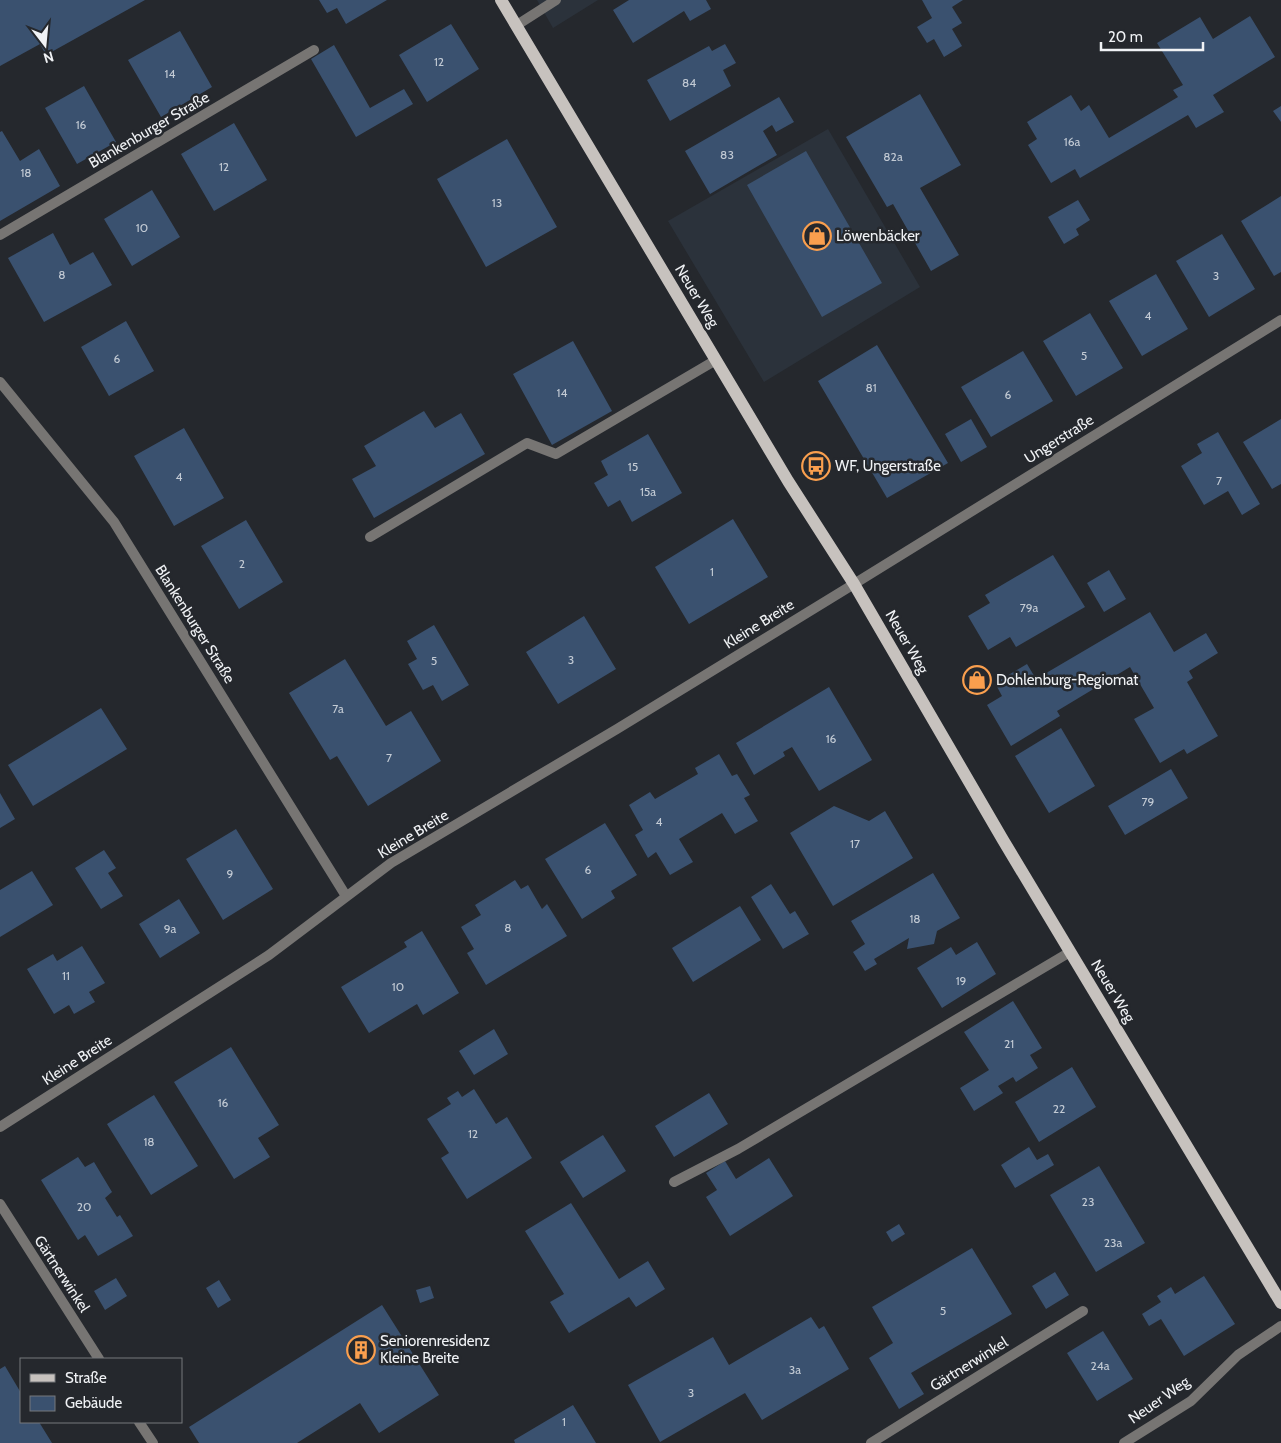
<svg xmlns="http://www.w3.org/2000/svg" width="1281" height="1443" font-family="Cabin,sans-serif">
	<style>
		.built { fill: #2b323b }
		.building { fill: #3a516f }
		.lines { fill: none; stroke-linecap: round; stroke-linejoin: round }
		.service { stroke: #777573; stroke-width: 10 }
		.minor { stroke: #777573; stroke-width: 10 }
		.tertiary { stroke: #777573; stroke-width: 10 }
		.primary { stroke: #c7c2be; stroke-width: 12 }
		.labels { text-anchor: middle; stroke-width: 5; stroke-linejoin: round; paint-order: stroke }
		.number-label { font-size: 12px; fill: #c2cad4 }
		.street-label { font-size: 15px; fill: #f0f2f5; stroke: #25282d }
		.poi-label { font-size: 15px; fill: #f0f2f5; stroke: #25282d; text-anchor: start }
	</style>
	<rect width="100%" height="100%" fill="#25282d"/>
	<path class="built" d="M537,0H598L553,28Z
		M828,129L920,287L764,382L668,221Z"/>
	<path class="building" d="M0,0H145L46,55L40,44L0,66Z
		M319,0H387L346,24L337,8L327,13Z
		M629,0H706L711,9L690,21L684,11L633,43L613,10Z
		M922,0H963L952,7L962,23L952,29L962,46L944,57L934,39L927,43L917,27L932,18Z
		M1250,16L1275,57L1213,95L1224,112L1196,128L1188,115L1080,178L1075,169L1051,183L1028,145L1037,139L1027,122L1071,95L1081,111L1089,105L1109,138L1178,97L1173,90L1183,85L1157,43L1200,17L1213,39Z
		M451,24L479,69L427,102L399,55Z
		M180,31L212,87L161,117L128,60Z
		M725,44L736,63L723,70L731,86L670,121L647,80L709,46L712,51Z
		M334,45L370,108L404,89L413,104L356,137L311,59Z
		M84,86L116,142L77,164L45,108Z
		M920,94L961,165L920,188L959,255L931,271L893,204L887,207L846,137Z
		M779,97L794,122L776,132L772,125L763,131L777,155L710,194L685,151Z
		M1281,106V122L1273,111Z
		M234,123L267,180L214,211L181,154Z
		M2,131L20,161L39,149L60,186L0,221V132Z
		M507,139L557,227L486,267L437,179Z
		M806,151L882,283L822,317L747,185Z
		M152,190L180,237L132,266L104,219Z
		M1281,196V272L1274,276L1241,221Z
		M1078,200L1090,220L1076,229L1079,235L1064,244L1048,217Z
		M53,233L70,265L93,252L112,285L44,322L8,258Z
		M1222,234L1255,289L1209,317L1176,261Z
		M1156,274L1188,329L1142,356L1109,301Z
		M1090,313L1123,368L1076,396L1043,341Z
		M126,321L154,371L109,396L81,347Z
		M573,341L612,411L552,445L513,374Z
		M877,345L948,463L887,498L818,381Z
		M1023,351L1053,401L991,437L961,387Z
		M424,411L435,428L461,413L485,454L374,518L352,479L376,466L364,446Z
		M971,419L987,447L961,462L945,434Z
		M1281,419V484L1272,489L1243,442Z
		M184,428L224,498L174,526L134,456Z
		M1218,432L1260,504L1242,515L1228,491L1204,505L1181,466L1202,453L1197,444Z
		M648,434L682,493L632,522L620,500L608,507L594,483L608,475L601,461Z
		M733,519L768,577L689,624L655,567Z
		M246,520L283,582L239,609L201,546Z
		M1053,555L1085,607L1016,647L1010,637L988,650L968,616L990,603L985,595Z
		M1109,570L1126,599L1104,612L1087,583Z
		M1150,612L1174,652L1206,633L1218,653L1189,671L1193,678L1187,682L1218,736L1187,754L1184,749L1160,763L1134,719L1154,708L1130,667L1057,711L1060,716L1011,746L987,705L1002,696L995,683L1027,664L1036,679Z
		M584,616L616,669L558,704L526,652Z
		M434,625L469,685L442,701L433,685L423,690L408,664L417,659L407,641Z
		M345,659L386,726L411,711L441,761L368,806L337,756L330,760L289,693Z
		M976,673L983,684L978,687L971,676Z
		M829,687L872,760L819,791L792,747L783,752L785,756L754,775L736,743Z
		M101,708L127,749L33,806L8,765Z
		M1061,728L1095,786L1049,813L1015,756Z
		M719,754L732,776L737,774L750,795L744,798L758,821L735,834L722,813L679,839L693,862L670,875L656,852L648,858L635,835L643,830L629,805L650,792L655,799L698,774L695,768Z
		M1171,769L1188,798L1125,835L1108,806Z
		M0,793L15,819L0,828Z
		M834,806L869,821L885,811L913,858L833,906L790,833Z
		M605,823L637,875L611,891L615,898L582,919L545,859Z
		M236,829L273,889L223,920L186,859Z
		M104,850L116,868L108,873L123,896L101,909L75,868Z
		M32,871L53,905L0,937V890Z
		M933,873L960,918L937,931L934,944L907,949L909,938L874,959L877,964L865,971L853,952L865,944L851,921Z
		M515,880L521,889L528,885L542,909L547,904L567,936L486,985L467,953L474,949L461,927L481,915L475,905Z
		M771,884L790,914L795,911L809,934L783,949L751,897Z
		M179,899L200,933L160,958L139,924Z
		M740,906L761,940L693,982L672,948Z
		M422,931L459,993L423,1015L417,1004L369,1033L341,987L407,947L404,942Z
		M977,942L996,974L942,1008L917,968L951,947L956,955Z
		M82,946L105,983L89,992L95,1002L74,1014L69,1005L54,1014L27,969L53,954L57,961Z
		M1013,1001L1042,1048L1030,1055L1038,1068L1016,1082L1013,1077L998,1086L1003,1093L974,1111L960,1088L989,1070L964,1032Z
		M494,1029L508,1054L474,1075L459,1051Z
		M231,1047L279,1125L258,1138L270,1157L234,1179L174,1082Z
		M1072,1067L1096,1107L1039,1142L1015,1102Z
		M474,1089L496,1124L507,1117L532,1158L467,1199L441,1158L449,1153L427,1119L451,1104L447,1098L458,1091L462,1097Z
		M709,1093L728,1124L674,1157L655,1126Z
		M154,1095L198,1166L151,1195L107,1124Z
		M603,1135L626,1171L583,1198L560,1162Z
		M1029,1147L1037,1160L1048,1154L1054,1165L1015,1188L1001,1165Z
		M78,1157L85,1167L94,1162L112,1192L105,1198L117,1217L120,1215L133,1236L98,1256L85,1235L78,1240L41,1180Z
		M769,1158L793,1196L730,1236L706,1197L717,1190L706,1173L725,1161L736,1179Z
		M1099,1166L1145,1243L1096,1272L1050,1195Z
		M571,1203L619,1279L648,1261L665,1289L636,1307L629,1297L569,1333L550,1302L564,1294L525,1231Z
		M899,1224L905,1234L892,1242L886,1232Z
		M972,1248L1012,1314L911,1373L924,1394L899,1409L869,1358L893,1343L872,1307Z
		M1055,1272L1069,1295L1046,1309L1032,1286Z
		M1204,1276L1235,1324L1184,1356L1161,1319L1149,1326L1142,1314L1161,1302L1157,1296L1171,1287L1175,1294Z
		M116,1278L127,1296L105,1310L94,1291Z
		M219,1280L231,1300L218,1308L206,1288Z
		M430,1286L434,1298L420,1303L416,1290Z
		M382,1305L439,1395L379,1433L360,1403L297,1443H199L189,1427Z
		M811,1317L819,1329L824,1326L849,1369L762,1420L745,1393L660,1442L628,1385L713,1337L729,1365Z
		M1103,1331L1133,1379L1097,1401L1067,1353Z
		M5,1366L21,1393V1422H39L52,1443H0V1369Z
		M573,1405L596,1443H515L514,1440Z"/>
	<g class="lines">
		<path class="service" d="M517,25L556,0
			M370,537L527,443L556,454L716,360
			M674,1182L738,1149L1070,952
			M871,1443L1083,1311
			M1124,1443L1191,1401L1238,1355L1281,1326"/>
		<path class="minor" d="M0,235L314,50
			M0,382L114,522L346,896
			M854,584L1281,320
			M0,1204L99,1359
			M139,1422L153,1443"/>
		<path class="tertiary" d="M0,1127L269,955L391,863L617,729L854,584"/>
		<path class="primary" d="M501,0L788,481L854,584L1003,840L1281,1303"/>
	</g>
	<defs>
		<symbol id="shop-ring" viewBox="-11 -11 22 22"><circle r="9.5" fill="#25282d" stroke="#fa9f4e" stroke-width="1.5"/><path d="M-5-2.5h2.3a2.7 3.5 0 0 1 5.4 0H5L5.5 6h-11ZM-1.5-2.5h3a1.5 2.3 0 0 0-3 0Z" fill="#fa9f4e"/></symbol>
		<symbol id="bus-ring" viewBox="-11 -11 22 22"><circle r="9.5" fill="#25282d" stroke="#fa9f4e" stroke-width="1.5"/><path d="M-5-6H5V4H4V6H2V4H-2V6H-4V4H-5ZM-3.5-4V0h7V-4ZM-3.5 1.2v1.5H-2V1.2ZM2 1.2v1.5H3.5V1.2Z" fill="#fa9f4e"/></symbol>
		<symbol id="building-ring" viewBox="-11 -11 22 22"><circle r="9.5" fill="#25282d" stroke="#fa9f4e" stroke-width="1.5"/><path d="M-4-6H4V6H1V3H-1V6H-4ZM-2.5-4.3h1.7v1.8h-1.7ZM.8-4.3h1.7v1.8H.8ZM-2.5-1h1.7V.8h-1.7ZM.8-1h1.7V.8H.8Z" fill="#fa9f4e"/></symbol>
	</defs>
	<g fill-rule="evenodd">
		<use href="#shop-ring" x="801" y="220" width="32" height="32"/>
		<use href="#bus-ring" x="800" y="450" width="32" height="32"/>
		<use href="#shop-ring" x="961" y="664" width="32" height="32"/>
		<use href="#building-ring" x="345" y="1334" width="32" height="32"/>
	</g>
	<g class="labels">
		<g class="number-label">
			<text x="439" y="66">12</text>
			<text x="170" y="78">14</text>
			<text x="689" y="87">84</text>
			<text x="81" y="129">16</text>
			<text x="1072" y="146">16a</text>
			<text x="727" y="159">83</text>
			<text x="893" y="161">82a</text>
			<text x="224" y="171">12</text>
			<text x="26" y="177">18</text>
			<text x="497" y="207">13</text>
			<text x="142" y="232">10</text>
			<text x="62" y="279">8</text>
			<text x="1216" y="280">3</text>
			<text x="1148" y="320">4</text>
			<text x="1084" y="360">5</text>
			<text x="117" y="363">6</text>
			<text x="871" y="392">81</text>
			<text x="562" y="397">14</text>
			<text x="1008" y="399">6</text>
			<text x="633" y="471">15</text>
			<text x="179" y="481">4</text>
			<text x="1219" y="485">7</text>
			<text x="648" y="496">15a</text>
			<text x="242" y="568">2</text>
			<text x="712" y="576">1</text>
			<text x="1029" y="612">79a</text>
			<text x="571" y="664">3</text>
			<text x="434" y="665">5</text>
			<text x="338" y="713">7a</text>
			<text x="831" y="743">16</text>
			<text x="389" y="762">7</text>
			<text x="1148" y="806">79</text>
			<text x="659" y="826">4</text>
			<text x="855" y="848">17</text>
			<text x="588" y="874">6</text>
			<text x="230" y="878">9</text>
			<text x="915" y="923">18</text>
			<text x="508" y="932">8</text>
			<text x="170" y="933">9a</text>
			<text x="66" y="980">11</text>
			<text x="961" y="985">19</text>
			<text x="398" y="991">10</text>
			<text x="1009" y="1048">21</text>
			<text x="223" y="1107">16</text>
			<text x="1059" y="1113">22</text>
			<text x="473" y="1138">12</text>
			<text x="149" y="1146">18</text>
			<text x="1088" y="1206">23</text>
			<text x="84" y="1211">20</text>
			<text x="1113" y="1247">23a</text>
			<text x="943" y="1315">5</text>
			<text x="1100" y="1370">24a</text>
			<text x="795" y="1374">3a</text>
			<text x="691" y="1397">3</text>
			<text x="564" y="1426">1</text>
		</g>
		<g class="street-label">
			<text transform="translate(149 130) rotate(-30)" y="5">Blankenburger Straße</text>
			<text transform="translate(697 296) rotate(59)" y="5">Neuer Weg</text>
			<text transform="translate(1059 439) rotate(-32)" y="5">Ungerstraße</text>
			<text transform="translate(195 624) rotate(58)" y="5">Blankenburger Straße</text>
			<text transform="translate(759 624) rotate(-32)" y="5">Kleine Breite</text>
			<text transform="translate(907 642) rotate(60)" y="5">Neuer Weg</text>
			<text transform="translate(413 834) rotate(-31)" y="5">Kleine Breite</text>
			<text transform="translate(1113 991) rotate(59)" y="5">Neuer Weg</text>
			<text transform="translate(77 1060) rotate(-33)" y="5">Kleine Breite</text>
			<text transform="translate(62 1274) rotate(57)" y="5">Gärtnerwinkel</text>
			<text transform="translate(969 1364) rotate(-32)" y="5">Gärtnerwinkel</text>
			<text transform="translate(1159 1400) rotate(-35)" y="5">Neuer Weg</text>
		</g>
		<g class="poi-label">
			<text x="836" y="241">Löwenbäcker</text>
			<text x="835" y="471">WF, Ungerstraße</text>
			<text x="996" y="685">Dohlenburg-Regiomat</text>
			<text x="380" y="1346">Seniorenresidenz<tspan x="380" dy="17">Kleine Breite</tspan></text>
		</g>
	</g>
	<rect x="20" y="1358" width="162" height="65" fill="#25282d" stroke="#76797d"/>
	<rect x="30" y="1374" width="25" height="8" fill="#c7c2be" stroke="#76797d"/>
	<text x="65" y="1383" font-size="15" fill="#f0f2f5">Straße</text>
	<rect x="30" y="1396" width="25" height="15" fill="#3a516f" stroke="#76797d"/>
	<text x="65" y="1408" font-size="15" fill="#f0f2f5">Gebäude</text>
	<g transform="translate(45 45) rotate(164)" stroke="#25282d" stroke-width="4" paint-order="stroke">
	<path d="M0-4L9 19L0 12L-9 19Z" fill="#f0f2f5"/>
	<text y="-8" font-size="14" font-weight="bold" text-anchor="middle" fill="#f0f2f5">N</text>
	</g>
	<path d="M1101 42v8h102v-8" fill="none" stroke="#f0f2f5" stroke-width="2.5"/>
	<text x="1108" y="42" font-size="15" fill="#f0f2f5" stroke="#25282d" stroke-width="4" paint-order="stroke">20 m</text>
</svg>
